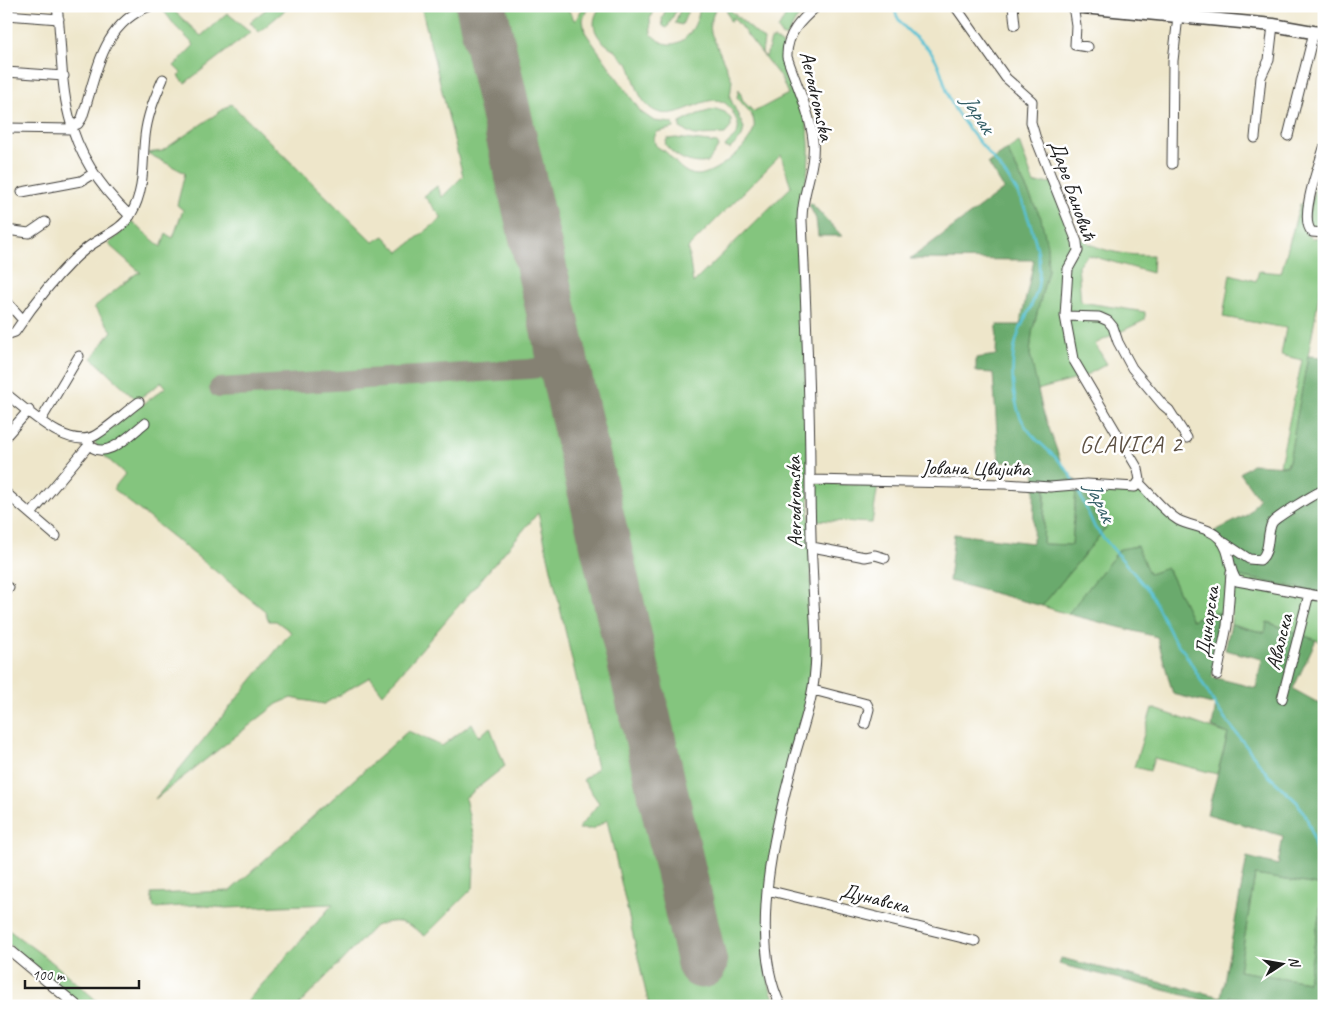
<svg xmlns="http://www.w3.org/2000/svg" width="1330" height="1012" font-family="Caveat,sans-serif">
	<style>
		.green { fill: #84c57e; stroke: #50704d; fill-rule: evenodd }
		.forest { fill: #6baa6d; stroke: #446344; fill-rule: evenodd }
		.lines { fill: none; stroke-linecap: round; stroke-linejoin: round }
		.stream { stroke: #59c2d5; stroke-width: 2.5 }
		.taxiway { stroke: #858173; stroke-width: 20 }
		.runway { stroke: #858173; stroke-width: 51 }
		.minor-casing { stroke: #3c3a36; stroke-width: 11 }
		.tertiary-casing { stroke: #3c3a36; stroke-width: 12 }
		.primary-casing { stroke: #3c3a36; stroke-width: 15 }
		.minor { stroke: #fff; stroke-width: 9 }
		.tertiary { stroke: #fff; stroke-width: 10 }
		.primary { stroke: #fff; stroke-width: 12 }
		.labels { text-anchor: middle; stroke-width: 5; stroke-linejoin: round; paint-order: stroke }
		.street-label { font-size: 21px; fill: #1c1c1c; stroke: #fff }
		.water-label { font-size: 22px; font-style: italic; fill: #345e66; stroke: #fff }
		.quarter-label { font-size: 24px; letter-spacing: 1px; fill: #5d5143; stroke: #fff }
	</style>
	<rect width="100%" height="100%" fill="#fff"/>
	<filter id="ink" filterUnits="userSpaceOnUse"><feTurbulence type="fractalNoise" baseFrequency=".02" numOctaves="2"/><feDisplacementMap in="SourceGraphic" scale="10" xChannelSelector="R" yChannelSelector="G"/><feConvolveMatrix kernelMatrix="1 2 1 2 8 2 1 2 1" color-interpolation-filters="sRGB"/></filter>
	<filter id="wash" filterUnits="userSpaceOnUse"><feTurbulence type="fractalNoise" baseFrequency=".0096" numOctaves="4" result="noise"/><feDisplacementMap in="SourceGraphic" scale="20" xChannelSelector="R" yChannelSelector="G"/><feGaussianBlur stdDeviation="1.12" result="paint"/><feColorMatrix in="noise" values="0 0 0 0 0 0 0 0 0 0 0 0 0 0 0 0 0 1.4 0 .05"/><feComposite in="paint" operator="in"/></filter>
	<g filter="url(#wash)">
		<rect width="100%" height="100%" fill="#eee6ca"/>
		<path class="green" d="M160,6H169L201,36L227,13L251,32L185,83L178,76L181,73L174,66L194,45L176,27Z
			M270,6H290L259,32L250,22Z
			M421,6H566L575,21L584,6H588L583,20L585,32L641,112L654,121L673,123L674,128L657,132L654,138L655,144C658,149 663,149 667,153C676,162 683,175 698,175C716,174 758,142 754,122C752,111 743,106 737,97L739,89L743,101L754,112L788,94L781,78L733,17L732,21H730L725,6H734L731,11L764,40L762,53L766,57L771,40L775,39L783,45C783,68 793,83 800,103C815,142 809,166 801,205L813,647L811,680L774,834L765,964L770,988L777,1006H649L607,820L593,829H578L599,803L583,780L597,768L538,513L383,694L370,677L324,704L291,698L277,704L155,799L291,632L276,621H269L264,610L113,489L125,474L101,453L94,441L166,387L162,382L137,400L92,358L112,331L94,307L137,273H141L108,244L123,231L128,218L161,247L166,234L173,238L183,210L177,205L185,173L147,153L162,151L231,104L373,242L384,236L399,252L442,218L424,196L437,186L442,197L463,176ZM781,155L791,187L693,283L688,248Z
			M601,6H655L650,19L651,34C675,59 697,33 700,6H716L710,24L711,33L732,80L730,98L744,128L742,137L730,149L725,147C727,141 735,139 737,133C740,126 737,121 734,115C716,75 678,132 649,107C636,96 635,77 628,63C621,59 618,52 613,49C596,39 587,24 601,6Z
			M667,6H690L682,25L675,23L680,10L677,9L667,28L663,26L662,19Z
			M791,6H811L796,20L787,36H782L778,29Z
			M716,109L725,112L731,119V127L725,134L694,135L680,128V123L698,114Z
			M676,138L717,143L719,146L708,162C692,166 674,157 665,144L667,139Z
			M1019,142L1034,184L1053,182C1059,196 1066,221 1075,232C1091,252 1130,256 1153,255L1152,273L1088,255L1078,265L1081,302L1145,312V320L1095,344L1107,364L1081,378L1037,390L1030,354L1032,333L1048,270L1041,218L1007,150Z
			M1324,155V228L1315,230L1309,227L1308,213Z
			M1300,204H1304L1301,222L1306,234L1312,238L1324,237V268L1289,461L1286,466L1280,465L1302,360L1281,355L1286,328L1223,317L1230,274L1256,281L1259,271L1281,273Z
			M1071,480L1076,489L1072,545L1043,544L1046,484Z
			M815,483L878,485L872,523L815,520Z
			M1093,487L1142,491L1165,512L1218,539L1229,566L1225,614L1209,612L1192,620L1167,568L1149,574L1120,549L1068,614L1042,606L1106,528L1081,488Z
			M1233,575L1324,593V643L1268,622L1265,633L1231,624Z
			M1152,708L1228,734L1217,774L1154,758L1150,771L1134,767Z
			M472,723L479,737L490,727L505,766L465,798L475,843L473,888L425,936C406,921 397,918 375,926L298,1006H243L333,904L226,908L196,905L154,908L151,894L230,891L408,731L442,746Z
			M1255,875L1324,886L1308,982L1239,971Z
			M6,928L52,962L103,1006H83L6,942Z
			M1229,996L1287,1006H1227Z"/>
		<path class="forest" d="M1007,150L1041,218L1047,245L1048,270L1032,333L1030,354L1042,408L1062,465L1074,478L1106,528L1042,606L949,581L954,534L1033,543L1035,463L999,462L993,373L976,372V358L996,355L997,325H1020L1034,260L910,259L1004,189L988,163ZM1071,480L1076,489L1072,545L1043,544L1045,484Z
			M811,203L842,236H818L816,219L809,205Z
			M1308,356L1324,357V593L1233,575V567L1213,532L1247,515L1259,499L1240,473L1252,464L1287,466L1289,461Z
			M1137,546L1149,574L1167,568L1192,620L1209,612L1225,614L1212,677L1256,688L1262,659L1225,650L1231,624L1265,633L1267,622L1316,640L1293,689L1324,706V886L1255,875L1239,971L1308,982L1324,887V1001C1297,1012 1257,1001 1229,996L1227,1006H1220V1004L1059,964L1061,958L1221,997L1247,857L1278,865L1283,836L1207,814L1228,734L1212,727L1216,705L1173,694L1157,637L1068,614L1120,549Z"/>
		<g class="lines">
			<path class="stream" d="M894,6C897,29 920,37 933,55C944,71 944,91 954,108C975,143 1010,170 1025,209C1034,234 1043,259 1038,286C1035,302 1025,317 1019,332C1010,355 1011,386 1018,410C1027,442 1062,454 1075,483
				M1077,488L1095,528L1150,592L1173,638L1185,653L1217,708L1269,776L1297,802L1306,816L1312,833L1324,886"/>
			<path class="taxiway" d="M219,388L530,369L564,364"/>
			<path class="runway" d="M481,6L702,963"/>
		</g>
	</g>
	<g filter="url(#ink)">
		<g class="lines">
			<defs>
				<path id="minor" d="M57,6C62,43 60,81 69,116C78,155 102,189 130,216
					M955,6L1006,78L1032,101L1031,122L1036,139L1077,242L1078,251L1068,269L1065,316L1099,317L1108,321L1113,327L1118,342L1132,368L1163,405L1169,410L1187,438
					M1013,6L1015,25
					M1073,6L1076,25L1075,45L1088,47
					M6,15L59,19
					M6,72L64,76
					M72,126L78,124L82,118C97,74 101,24 150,6
					M6,128L73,129
					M1288,136L1314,32
					M1255,138L1261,77L1269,60L1273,25
					M1324,148C1319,165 1298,219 1312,232L1324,233
					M1172,164L1173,61L1178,16
					M22,192L81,181L94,173
					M6,230L29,233L45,222
					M6,301L23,320
					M6,335L15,332C32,306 62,267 87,248C102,236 121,231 131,214C147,186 141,158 146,129C149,111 156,95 163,79
					M6,394C27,409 68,452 96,435C111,426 125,412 139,402
					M41,420L79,356
					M6,436L29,410
					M87,441C102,466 132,433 145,423
					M810,480L1005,484L1050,487L1087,484L1135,487L1140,480L1138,469L1073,359L1065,316
					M1139,483C1152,495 1163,511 1178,520C1192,527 1209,527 1220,539C1232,552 1227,568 1237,581L1324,597
					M6,493L56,536
					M31,514L89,445
					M1225,543L1249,559L1260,560C1271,551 1266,535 1272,523C1275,518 1317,492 1324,490
					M812,547L865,557L875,555L885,558
					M6,586L9,588
					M1217,675L1227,626L1231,573
					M813,690L867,704L869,709L865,724
					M1282,699L1309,594
					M767,890L975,941
					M781,1006C747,938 776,824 795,755C803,727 813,699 815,670C818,641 814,612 813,583C811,548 810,512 810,477C810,392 806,307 802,221C801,194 816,168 813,140C810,112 796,84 787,57C786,34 801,20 817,6"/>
				<path id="tertiary" d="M6,947L77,1006"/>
				<path id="primary" d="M1072,6L1273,25L1324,34"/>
			</defs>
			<use href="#minor" class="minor-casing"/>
			<use href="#tertiary" class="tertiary-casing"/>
			<use href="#primary" class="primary-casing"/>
			<use href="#minor" class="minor"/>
			<use href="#tertiary" class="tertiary"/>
			<use href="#primary" class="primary"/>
		</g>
	</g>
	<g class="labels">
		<g class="street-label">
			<text transform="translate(817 96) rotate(77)" y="7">Aerodromska</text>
			<text transform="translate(1073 190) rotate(71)" y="7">Даре Бановић</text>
			<text transform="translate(976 468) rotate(1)" y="7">Јована Цвијића</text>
			<text transform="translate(794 502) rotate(-91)" y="7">Aerodromska</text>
			<text transform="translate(1207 622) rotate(-82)" y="7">Динарска</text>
			<text transform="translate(1279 642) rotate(-76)" y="7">Авалска</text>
			<text transform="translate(875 898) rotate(14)" y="7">Дунавска</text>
		</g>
		<g class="water-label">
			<text transform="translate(979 113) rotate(56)" y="8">Јарак</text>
			<text transform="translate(1101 501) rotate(63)" y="8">Јарак</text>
		</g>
		<g class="quarter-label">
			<text x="1131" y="452">GLAVICA 2</text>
		</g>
	</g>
	<rect width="1330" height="1012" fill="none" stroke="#fff" stroke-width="25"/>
	<g transform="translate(1282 964) rotate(78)" stroke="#ffffff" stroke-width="4" paint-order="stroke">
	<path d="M0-4L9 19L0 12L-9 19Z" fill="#1c1c1c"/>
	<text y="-8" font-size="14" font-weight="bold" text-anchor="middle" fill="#1c1c1c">N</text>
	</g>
	<path d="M25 980v8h114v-8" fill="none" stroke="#1c1c1c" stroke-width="2.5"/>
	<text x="32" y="980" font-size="15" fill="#1c1c1c" stroke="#ffffff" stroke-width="4" paint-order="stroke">100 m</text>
</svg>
